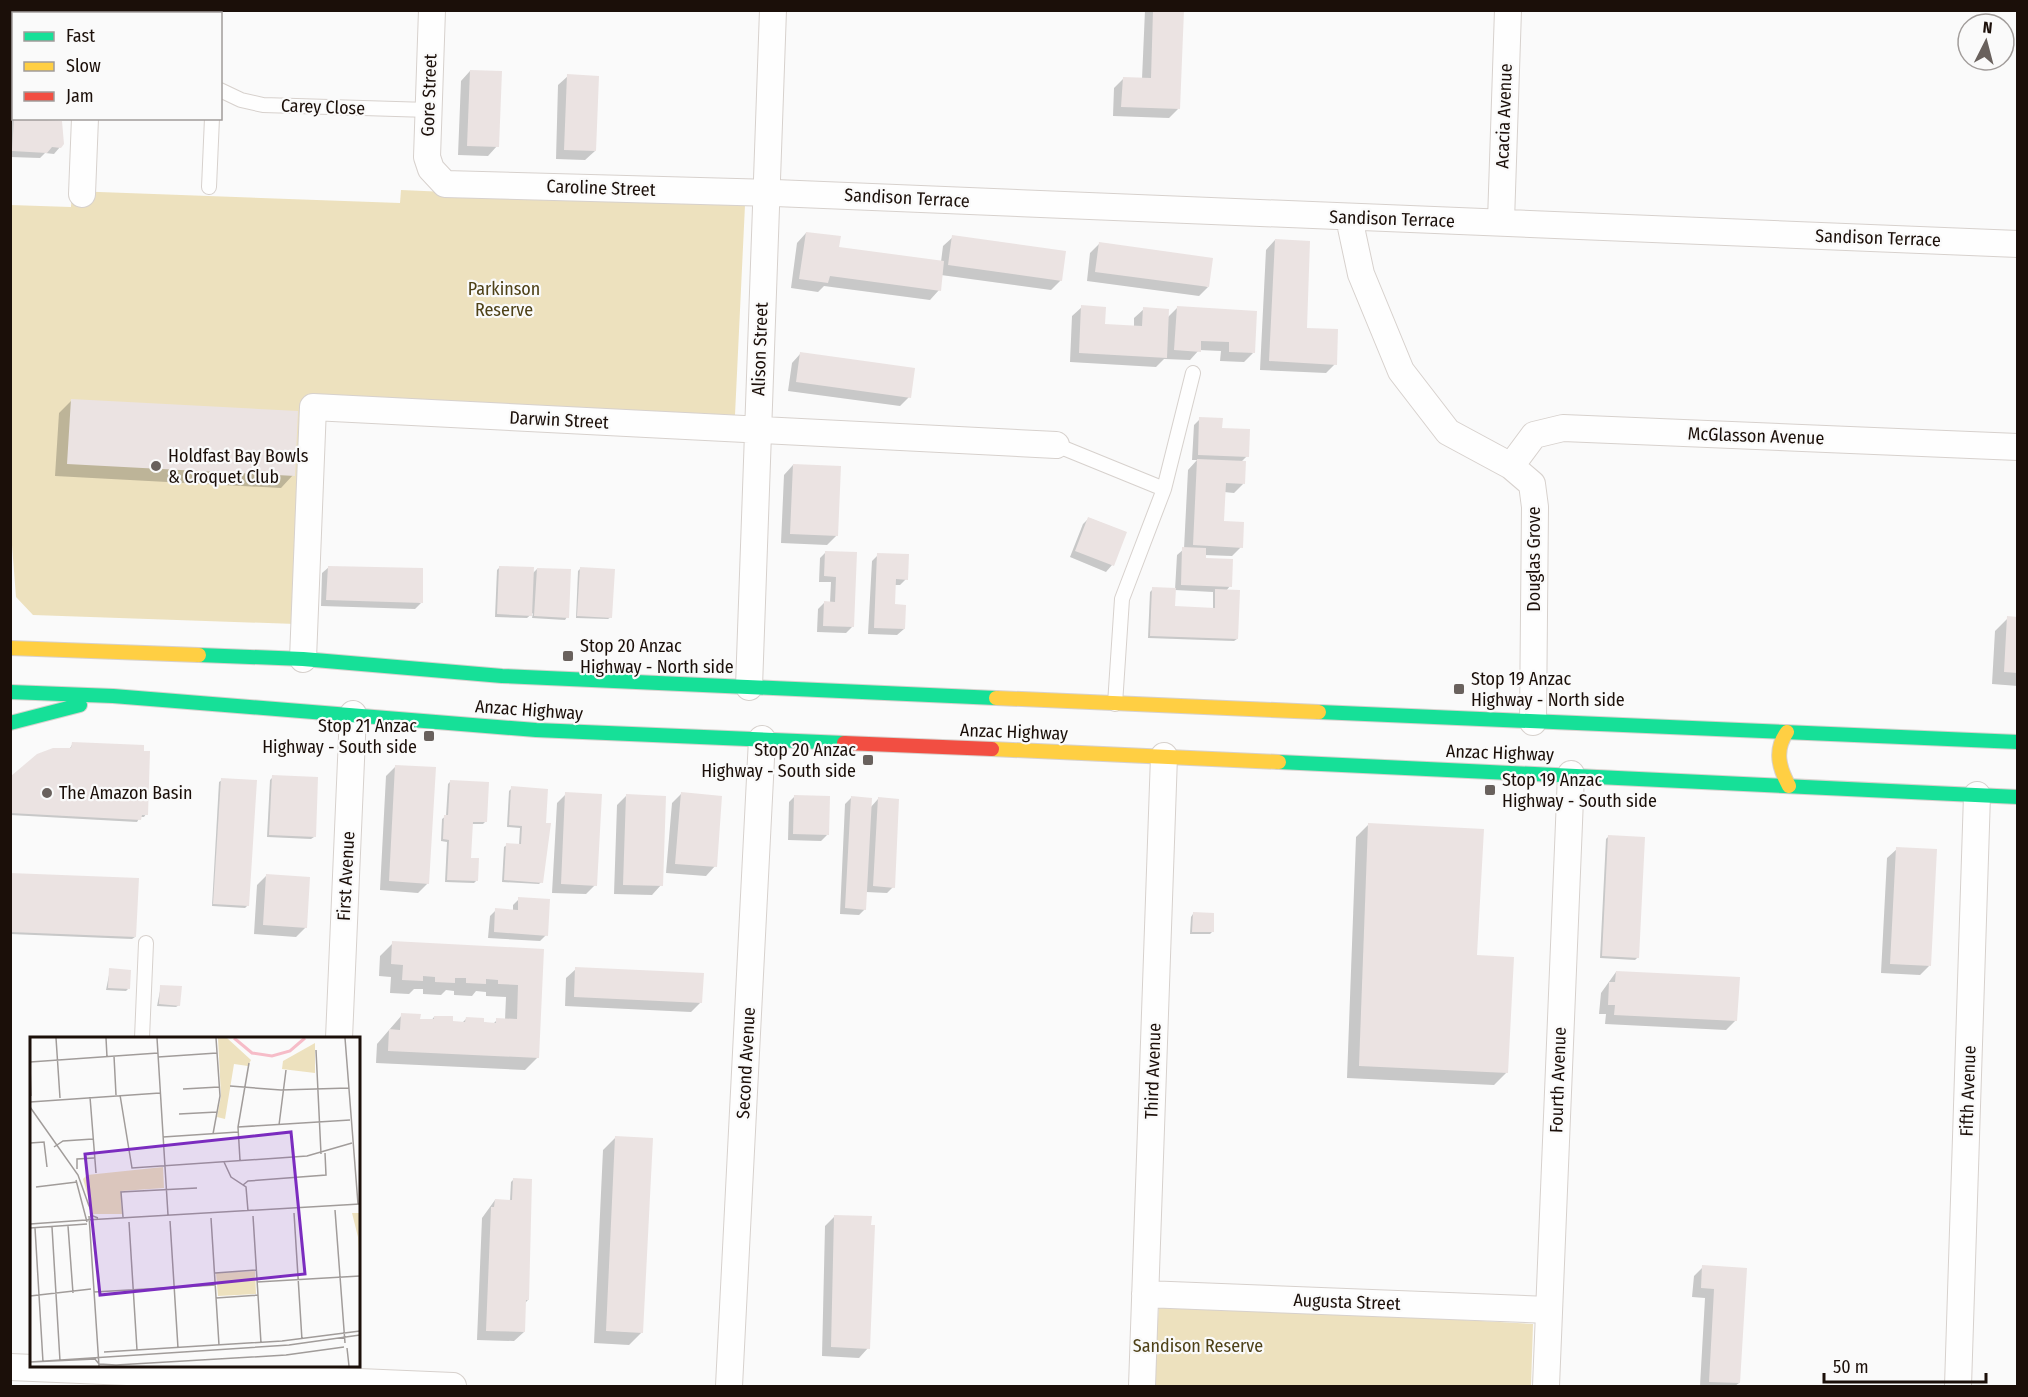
<svg xmlns="http://www.w3.org/2000/svg" width="2028" height="1397" font-family="'Fira Sans Condensed',sans-serif">
	<style>
		.green { fill: #ede1be }
		.shadow { fill: #0003; fill-rule: evenodd }
		.building { fill: #ebe3e2 }
		.lines { fill: none; stroke-linecap: round; stroke-linejoin: round }
		.lane-casing { stroke: #d7d1cd; stroke-width: 16 }
		.street-casing { stroke: #d7d1cd; stroke-width: 28 }
		.fast-casing { stroke: #d7d1cd; stroke-width: 16 }
		.slow-casing { stroke: #d7d1cd; stroke-width: 16 }
		.jam-casing { stroke: #d7d1cd; stroke-width: 16 }
		.lane { stroke: #fefefe; stroke-width: 14 }
		.street { stroke: #fefefe; stroke-width: 26 }
		.fast { stroke: #16e098; stroke-width: 14 }
		.slow { stroke: #ffcf43; stroke-width: 14 }
		.jam { stroke: #f24e42; stroke-width: 14 }
		.poi-dot { fill: #69615d; stroke: #fafafa; stroke-width: 2 }
		.labels { text-anchor: middle; stroke-width: 4.5; stroke-linejoin: round; paint-order: stroke }
		.street-label { font-size: 18px; fill: #1b0f09; stroke: #fafafa }
		.park-label { font-size: 18px; fill: #4e4117; stroke: #fafafa }
		.poi-label { font-size: 18px; fill: #1b0f09; stroke: #fafafa; text-anchor: start }
		.inset-river { fill: none; stroke: #f6bcc8; stroke-width: 3 }
		.inset-road { fill: none; stroke: #a19c9a; stroke-width: 1.5 }
		.view { fill: #7b2cbf; fill-opacity: 0.15; stroke: #7b2cbf; stroke-width: 3 }
		.inset-edge { fill: none; stroke: #1b0f09; stroke-width: 3 }
	</style>
	<rect width="100%" height="100%" fill="#fafafa"/>
	<path class="green" d="M401,190L745,205L735,415L304,396L296,624L33,615L16,597L11,532L10,205L71,207L72,191L400,203Z
		M1159,1303L1533,1324L1531,1386H1154Z"/>
	<path class="shadow" d="M1145,10H1182L1178,109L1169,118L1113,116L1114,88L1123,79H1142Z
		M470,71L497,146L488,156L458,155L461,81Z
		M568,76L595,151L585,160L556,159L558,85Z
		M14,118L61,122L60,147L54,154L45,153L40,158L10,157V121Z
		M806,233L837,249L941,262L943,246L953,237L1061,280L1051,290L941,275L939,290L930,300L824,286L818,292L791,288L797,243Z
		M1275,240L1305,329L1335,364L1326,373L1260,370L1266,250Z
		M1100,243L1208,287L1199,296L1087,281L1090,253Z
		M1082,307L1103,325L1134,327V318L1144,309L1167,318L1177,308L1253,353L1244,362L1220,361L1221,351L1199,350L1190,360L1164,359L1156,367L1070,362L1072,316Z
		M801,353L909,397L900,406L788,391L792,363Z
		M71,401L293,475L281,488L55,476L59,413Z
		M1200,419L1221,429L1247,456L1241,462L1243,484L1234,493L1224,492L1222,523L1241,547L1232,556L1204,555V559L1230,586L1226,591L1237,639L1234,641L1148,638L1150,592L1153,589L1175,590L1177,555L1184,549L1188,470L1197,460H1192L1194,425ZM1175,590L1213,592V609L1174,608Z
		M793,465L837,535L827,545L781,543L784,475Z
		M1089,518L1125,532L1112,565L1106,572L1070,557L1083,524Z
		M826,552L855,554L852,627L846,633L817,632L818,609L824,603H830L831,582H819L820,558Z
		M878,555L906,579L900,585H894L893,606L904,629L897,635L868,634L872,561Z
		M329,567L421,603L415,609L321,606L322,573Z
		M500,567L532,574L537,569L567,617L565,620L532,618L533,613L527,618L495,617L497,570Z
		M580,569L611,617L608,619L576,618L578,571Z
		M2008,618H2018V686L1992,684L1995,631Z
		M73,743L146,814L144,817H140L137,822L10,815V780L15,774L69,750Z
		M396,766L428,883L418,893L380,890L386,776Z
		M273,777L314,837L311,839L267,837L270,780Z
		M222,780L248,905L245,908L212,906L219,782Z
		M450,782L485,822L483,824H472L470,859L477,880L474,883L445,882L447,842L441,841L442,819L446,816L448,784Z
		M512,788L541,882L539,884L502,882L504,847L507,845H519L520,828L507,827L509,791Z
		M566,794L595,885L586,894L552,893L557,803Z
		M681,794L715,866L706,876L666,873L672,803Z
		M626,796L661,885L652,895L614,894L617,805Z
		M795,796L827,835L821,841L788,840L789,802Z
		M851,798L870,808L878,799L893,887L887,893L866,892L865,909L859,915L840,914L845,804Z
		M1369,824L1476,957L1507,1072L1494,1085L1347,1078L1356,837Z
		M1608,837L1638,957L1635,960L1600,958L1606,839Z
		M1897,849L1929,966L1920,975L1881,973L1887,858Z
		M10,874L135,937L132,939L10,934Z
		M266,876L306,927L296,937L254,934L257,885Z
		M519,899L546,935L540,941L488,938L490,916L496,910L513,911V905Z
		M1193,914L1212,932L1210,934H1190L1191,917Z
		M393,943L543,950L538,1057L525,1070L376,1063L377,1044L402,1015L419,1020L431,1021L434,1017L451,1023H462L466,1019L493,1024L497,1020H505L506,997L486,996V992L476,991L472,996L454,995V991L446,990L441,995L423,994V989H414L409,994L390,993L391,977L379,976L380,956Z
		M576,969L701,1002L691,1012L565,1006L566,978Z
		M110,970L128,989L126,991L106,990Z
		M1616,972L1736,1020L1726,1030L1605,1024L1606,1014H1599L1601,993Z
		M161,986L179,1005L176,1007L157,1006Z
		M616,1137L642,1332L629,1345L594,1343L603,1150Z
		M513,1180L528,1300L525,1303L524,1332L514,1341L477,1340L482,1218L495,1200L510,1201L511,1182Z
		M834,1217L868,1348L859,1358L822,1356L825,1226Z
		M1703,1267L1745,1269L1739,1383L1735,1386H1700L1705,1298L1692,1297L1694,1276Z"/>
	<path class="building" d="M1153,10H1184L1180,109L1121,107L1123,77L1151,78Z
		M470,70L502,71L499,147L467,146Z
		M567,74L599,76L596,151L564,150Z
		M14,118L62,121L64,144L61,148L52,147L47,153L12,151Z
		M806,232L841,236L839,247L944,261L941,291L830,276L828,283L799,279Z
		M952,235L1066,251L1062,281L948,265Z
		M1275,239L1310,241L1307,328L1338,329L1337,365L1269,361Z
		M1099,242L1213,258L1209,287L1095,272Z
		M1081,305L1106,307L1105,324L1142,326L1143,307L1169,309L1167,358L1079,353Z
		M1177,306L1257,311L1255,353L1229,352V342L1201,341V352L1174,350Z
		M800,352L915,368L911,398L796,382Z
		M71,399L298,411L295,476L67,464Z
		M1199,417L1223,418L1222,428L1250,429L1249,457L1198,455Z
		M1197,459L1246,461L1245,484L1226,483L1224,521L1244,522L1243,548L1193,545Z
		M793,464L841,466L838,536L790,534Z
		M1088,517L1127,532L1114,566L1075,551Z
		M1182,547L1206,548V558L1233,559L1232,587L1181,585Z
		M825,551L857,552L854,627L823,626L824,601L835,602L836,577L824,576Z
		M877,553L909,554L908,580L896,579L895,604L906,605L905,629L874,628Z
		M328,566L423,568V603L326,600Z
		M499,566L534,567L532,616L497,614Z
		M580,567L615,569L612,618L577,616Z
		M537,568L571,569L569,618L534,616Z
		M1152,587L1176,588L1175,606L1215,608V589L1240,590L1238,639L1150,636Z
		M2007,616L2018,617V673L2004,672Z
		M72,742L144,745V751H150L148,815H142L141,820L10,813L11,776L37,754L53,748H71Z
		M395,765L436,767L429,884L389,881Z
		M272,775L318,777L316,837L269,835Z
		M221,778L257,780L249,906L213,904Z
		M450,780L489,782L487,822H473L471,858H479L478,881L447,880L449,840L443,839L444,815H448Z
		M511,786L548,789L546,823H551L543,883L504,880L506,843L521,844L522,826L509,825Z
		M565,792L602,794L597,886L561,884Z
		M681,792L722,796L717,867L675,864Z
		M626,794L666,796L663,886L623,885Z
		M794,795L830,796L829,835L793,834Z
		M851,796L872,798L866,910L845,908Z
		M878,797L899,799L895,888L873,886Z
		M1368,823L1484,829L1477,955L1514,957L1508,1073L1359,1066Z
		M1608,835L1645,837L1639,958L1602,956Z
		M1896,847L1937,849L1931,966L1890,964Z
		M10,873L139,878L136,937L10,932Z
		M266,874L310,877L307,928L263,925Z
		M518,897L550,899L548,936L494,932L495,908L518,910Z
		M1193,912L1214,913V932H1192Z
		M392,941L544,949L539,1058L388,1051L389,1029L400,1030L401,1013L421,1014L420,1019H434V1016H453V1021L465,1022L466,1017L484,1018V1022L496,1023V1018L517,1019L518,985L498,984V980L486,979V984L466,983V978H455V983L435,982V977L423,976V981L402,980L403,965L391,964Z
		M575,967L704,973L702,1003L574,997Z
		M109,968L131,970L130,989L108,988Z
		M1616,971L1740,977L1737,1021L1614,1015L1615,1005H1608L1609,982H1615Z
		M160,985L182,986L180,1006L159,1004Z
		M615,1136L653,1138L643,1333L606,1331Z
		M513,1178L532,1179L529,1300H526L525,1332L486,1331L491,1207H494L495,1199L512,1200Z
		M834,1215L872,1216L871,1225H875L870,1349L831,1347Z
		M1702,1265L1747,1268L1740,1383L1709,1382L1714,1289L1701,1288Z"/>
	<g class="lines">
		<defs>
			<path id="lane" d="M220,90L241,100L263,105L429,110
				M209,187L212,118
				M1056,445L1164,489L1122,599L1115,704
				M1164,489L1193,373
				M142,1038L146,943"/>
			<path id="street" d="M432,10L427,157L431,169L445,184L775,193L2018,244
				M81,14V10
				M10,43H14
				M82,194L85,118
				M1349,218L1361,274L1401,371L1448,432L1511,466L1532,484L1535,507L1533,722
				M1501,221L1508,10
				M1511,466L1534,435L1563,428L2018,447
				M303,659L313,407L1056,445
				M749,687L773,10
				M339,1038L353,714
				M1145,1294L1549,1310
				M10,1367L453,1386
				M729,1386L762,739
				M1142,1386L1164,756
				M1546,1386L1571,774
				M1958,1386L1977,795"/>
			<path id="fast" d="M199,655L303,659L502,676L996,698
				M10,692L113,696L536,730L844,743
				M1319,712L2018,742
				M10,723L80,705
				M1279,762L2018,797"/>
			<path id="slow" d="M10,648L199,655
				M996,698L1319,712
				M1787,732C1774,750 1779,768 1789,786
				M992,749L1279,762"/>
			<path id="jam" d="M844,743L992,749"/>
		</defs>
		<use href="#lane" class="lane-casing"/>
		<use href="#street" class="street-casing"/>
		<use href="#fast" class="fast-casing"/>
		<use href="#slow" class="slow-casing"/>
		<use href="#jam" class="jam-casing"/>
		<use href="#lane" class="lane"/>
		<use href="#street" class="street"/>
		<use href="#fast" class="fast"/>
		<use href="#slow" class="slow"/>
		<use href="#jam" class="jam"/>
	</g>
	<g class="poi-dot">
		<circle cx="156" cy="466" r="6"/>
		<rect x="562" y="650" width="12" height="12" rx="3"/>
		<rect x="1453" y="683" width="12" height="12" rx="3"/>
		<rect x="423" y="730" width="12" height="12" rx="3"/>
		<rect x="862" y="754" width="12" height="12" rx="3"/>
		<rect x="1484" y="784" width="12" height="12" rx="3"/>
		<circle cx="47" cy="793" r="6"/>
	</g>
	<g class="labels">
		<g class="street-label">
			<text transform="translate(429 95) rotate(-88)" y="6">Gore Street</text>
			<text transform="translate(323 107) rotate(2)" y="6">Carey Close</text>
			<text transform="translate(1504 116) rotate(-88)" y="6">Acacia Avenue</text>
			<text transform="translate(601 188) rotate(2)" y="6">Caroline Street</text>
			<text transform="translate(907 198) rotate(3)" y="6">Sandison Terrace</text>
			<text transform="translate(1392 219) rotate(2)" y="6">Sandison Terrace</text>
			<text transform="translate(1878 238) rotate(2)" y="6">Sandison Terrace</text>
			<text transform="translate(760 349) rotate(-88)" y="6">Alison Street</text>
			<text transform="translate(559 420) rotate(3)" y="6">Darwin Street</text>
			<text transform="translate(1756 436) rotate(2)" y="6">McGlasson Avenue</text>
			<text transform="translate(1534 559) rotate(-90)" y="6">Douglas Grove</text>
			<text transform="translate(529 710) rotate(4)" y="6">Anzac Highway</text>
			<text transform="translate(1014 732) rotate(2)" y="6">Anzac Highway</text>
			<text transform="translate(1500 753) rotate(2)" y="6">Anzac Highway</text>
			<text transform="translate(346 876) rotate(-87)" y="6">First Avenue</text>
			<text transform="translate(746 1063) rotate(-87)" y="6">Second Avenue</text>
			<text transform="translate(1153 1071) rotate(-88)" y="6">Third Avenue</text>
			<text transform="translate(1558 1080) rotate(-88)" y="6">Fourth Avenue</text>
			<text transform="translate(1968 1091) rotate(-88)" y="6">Fifth Avenue</text>
			<text transform="translate(1347 1302) rotate(2)" y="6">Augusta Street</text>
		</g>
		<g class="park-label">
			<text x="504" y="295">Parkinson<tspan x="504" dy="21">Reserve</tspan></text>
			<text x="1198" y="1352">Sandison Reserve</text>
		</g>
		<g class="poi-label">
			<text x="168" y="462">Holdfast Bay Bowls<tspan x="168" dy="21">&amp; Croquet Club</tspan></text>
			<text x="580" y="652">Stop 20 Anzac<tspan x="580" dy="21">Highway - North side</tspan></text>
			<text x="1471" y="685">Stop 19 Anzac<tspan x="1471" dy="21">Highway - North side</tspan></text>
			<text x="417" y="732" text-anchor="end">Stop 21 Anzac<tspan x="417" dy="21">Highway - South side</tspan></text>
			<text x="856" y="756" text-anchor="end">Stop 20 Anzac<tspan x="856" dy="21">Highway - South side</tspan></text>
			<text x="1502" y="786">Stop 19 Anzac<tspan x="1502" dy="21">Highway - South side</tspan></text>
			<text x="59" y="799">The Amazon Basin</text>
		</g>
	</g>
	<g transform="translate(30 1037)">
		<rect width="330" height="330" fill="#fafafa"/>
		<path d="M188,1H197L221,23L218,29L204,27L195,82L187,80L191,59ZM285,6V36L252,32L253,24ZM133,130L134,151L91,154L92,177H63L53,142L57,138ZM322,176H330V236L328,200ZM225,234L226,257L188,259L186,236Z" fill="#ede1be"/>
		<path class="inset-river" d="M204,1L222,16L242,19L260,14L275,1"/>
		<path class="inset-road" d="M26,1L30,61M76,1L77,20M127,1L138,178M315,1L328,167M286,13L291,117M84,19L86,58M128,20L187,16M0,25L128,16M0,29L1,59M200,49L251,53L319,51M153,52L189,50M90,58L102,131L277,119L322,106M60,60L66,136M0,65L130,56M0,70L48,138L59,169M149,77L187,75M249,88L256,33M208,90L320,83M183,97L190,59L186,1M133,100L208,95M0,106L14,105L17,130M24,110L33,104L63,102M210,123L208,90L219,26M194,125L201,140L216,150L218,174M47,132V122L64,121M46,143L57,185M213,148L218,144L296,138L295,116M6,150L47,145M58,166L63,179L68,181M305,173L315,306M264,176L272,303M59,179L69,329M223,179L231,306M93,180L91,155L167,151M181,181L189,308M56,183L330,167M140,184L148,311M99,185L107,313M0,187L56,183M38,189L43,256M22,190L30,324M0,191L57,187M5,191L13,325M185,236L226,233M227,245L330,239M64,255L186,248M0,259L61,252M186,261L228,258M317,311L319,329M74,315L252,304L330,294M65,322L69,327L86,328L256,318L314,310M0,325L66,322M0,325L259,308L330,298"/>
		<path class="view" d="M261,95L275,237L70,258L55,117Z"/>
		<rect width="330" height="330" class="inset-edge"/>
	</g>
	<rect width="2028" height="1397" fill="none" stroke="#1b0f09" stroke-width="24"/>
	<rect x="12" y="12" width="210" height="108" fill="#fafafa" stroke="#a19c9a" stroke-width="1.5"/>
	<rect x="24" y="32" width="30" height="9" fill="#16e098" stroke="#a19c9a" stroke-width="1.5"/>
	<text x="66" y="42" font-size="18" fill="#1b0f09">Fast</text>
	<rect x="24" y="62" width="30" height="9" fill="#ffcf43" stroke="#a19c9a" stroke-width="1.5"/>
	<text x="66" y="72" font-size="18" fill="#1b0f09">Slow</text>
	<rect x="24" y="92" width="30" height="9" fill="#f24e42" stroke="#a19c9a" stroke-width="1.5"/>
	<text x="66" y="102" font-size="18" fill="#1b0f09">Jam</text>
	<g transform="translate(1986 42) rotate(6)"><circle r="28" fill="#fafafa" stroke="#a19c9a" stroke-width="1.5"/>
	<path d="M0-4.5L10 22L0 15L-10 22Z" fill="#69615d"/>
	<text y="-9" font-size="16" font-weight="bold" text-anchor="middle" fill="#1b0f09">N</text>
	</g>
	<path d="M1824 1373v9h162v-9" fill="none" stroke="#1b0f09" stroke-width="3"/>
	<text x="1833" y="1373" font-size="18" fill="#1b0f09" stroke="#fafafa" stroke-width="4.5" paint-order="stroke">50 m</text>
</svg>
